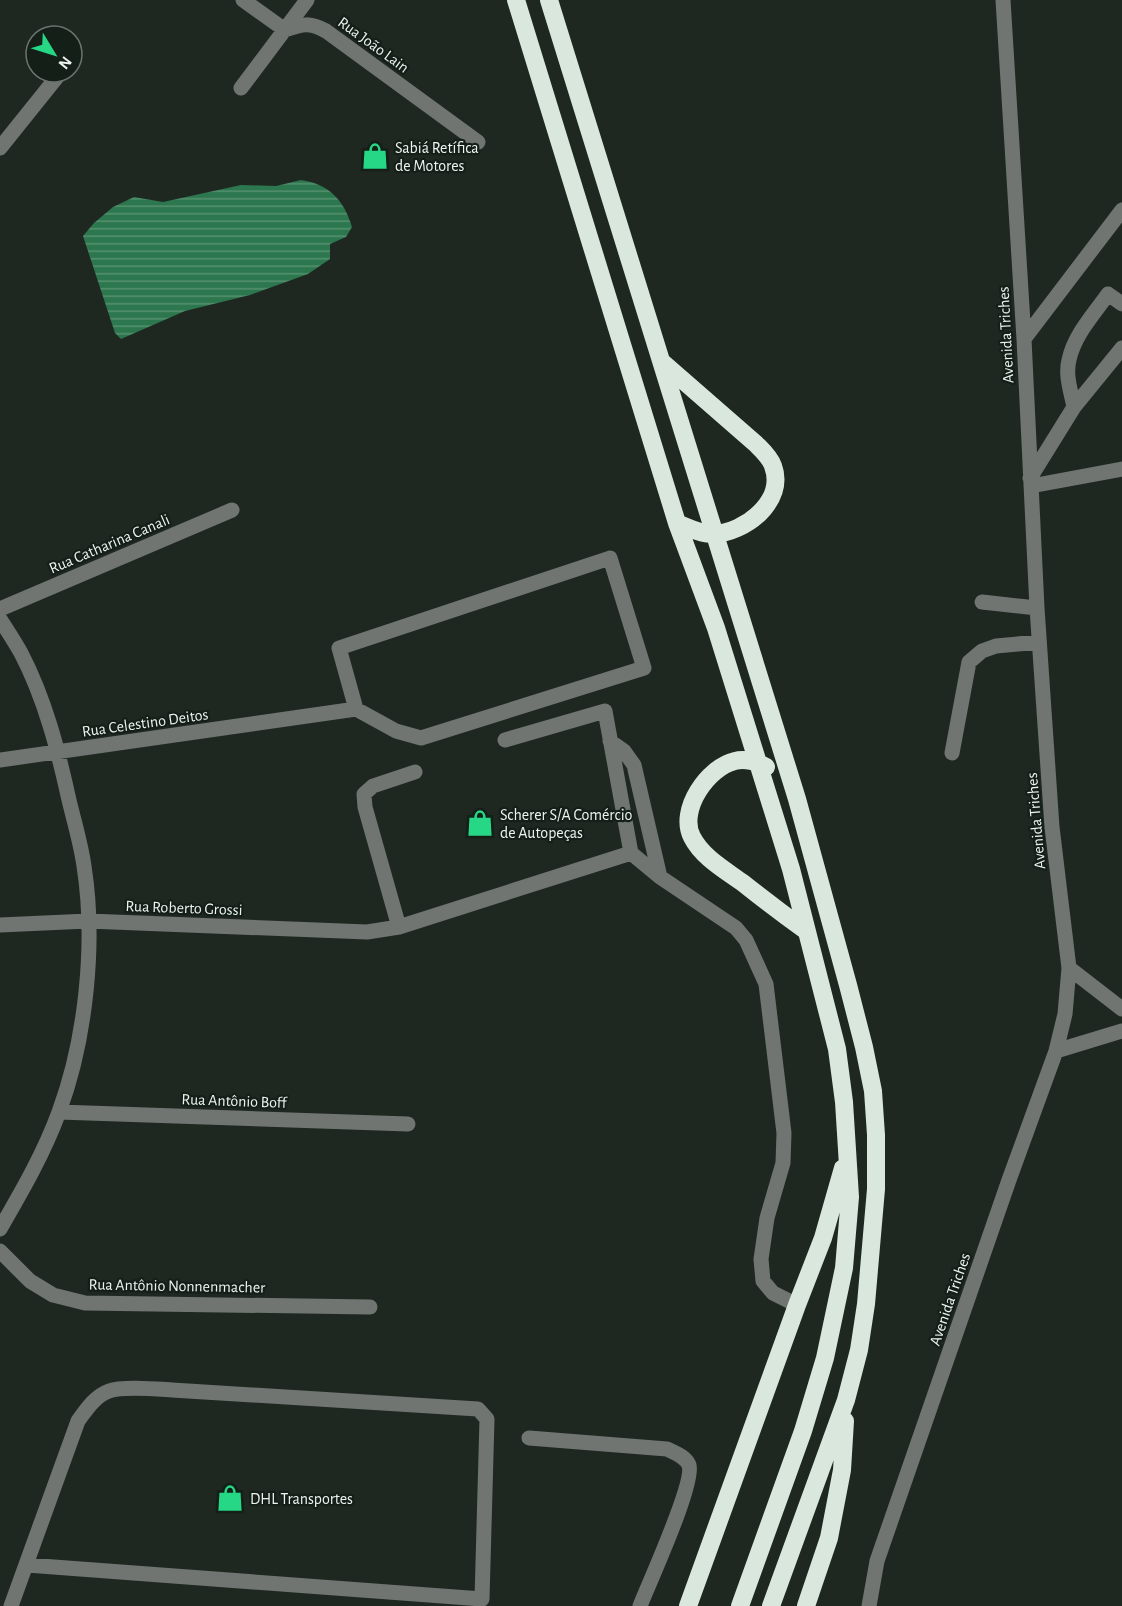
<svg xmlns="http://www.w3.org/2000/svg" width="1122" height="1606" font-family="'Alegreya Sans',sans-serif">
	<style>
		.water { fill: url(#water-rules) }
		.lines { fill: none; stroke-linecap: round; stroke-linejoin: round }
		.minor { stroke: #707571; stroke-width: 15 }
		.highway { stroke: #d9e7dd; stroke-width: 18 }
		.labels { text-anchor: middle; stroke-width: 4.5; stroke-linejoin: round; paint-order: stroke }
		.street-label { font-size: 16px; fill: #edf3ef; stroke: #141f18 }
		.poi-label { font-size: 16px; fill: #edf3ef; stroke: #141f18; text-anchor: start }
	</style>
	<defs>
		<pattern id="water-rules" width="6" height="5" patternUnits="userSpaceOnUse" patternTransform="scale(1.5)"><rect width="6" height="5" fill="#2d774e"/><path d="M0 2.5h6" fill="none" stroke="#569170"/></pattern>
	</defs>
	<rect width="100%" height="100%" fill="#1e2821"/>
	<path class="water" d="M301,180C329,184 344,200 352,227L346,237L330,244V259L308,274L250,295L185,311L121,339L115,333L83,236L94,223L113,207L134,197L163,202L241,185L276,186Z"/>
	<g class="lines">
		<path class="minor" d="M243,0L285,30C303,24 309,22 326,31L478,142
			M241,88L307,0
			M0,148L61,72
			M1024,339L1122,210
			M1074,407C1071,392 1065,375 1069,360C1074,335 1094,314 1108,294L1122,304
			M1030,478L1074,407L1122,348
			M1031,486L1122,469
			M982,602L1037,608
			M0,609L232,510
			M0,619C7,630 15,642 21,653C45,699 58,750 69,800C74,821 81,844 84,866C96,943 86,1039 59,1112C44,1153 22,1191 0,1229
			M505,740L605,711L631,853L660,877L736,928L746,940L766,984L784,1133L783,1163L767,1218L761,1259L763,1281L773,1293L797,1305
			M610,741L624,751L634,765L660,877
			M952,753L969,662L982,651L996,646L1039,642
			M0,760L356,709L396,731L421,738L644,668L610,558L339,648L356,709
			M0,925L88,921L367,932L399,927L631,853
			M399,927L365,807L364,794L373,786L415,772
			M1069,968L1122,1009
			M1056,1051L1122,1031
			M59,1112L408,1124
			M0,1251L30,1281L53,1295L85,1303L370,1307
			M529,1438L667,1449C675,1453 685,1456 689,1465C695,1483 649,1583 640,1606
			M11,1606L78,1421C86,1410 95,1396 109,1391C123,1386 156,1389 172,1390L478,1409L487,1419L482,1599L27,1565
			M869,1606L877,1561L1009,1180L1056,1051L1065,1014L1069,968L1052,827L1037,608L1024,339L1003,0"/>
		<path class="highway" d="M516,0L677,523L716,628L791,869L837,1049L844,1102L850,1197L844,1268L825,1358L803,1431L740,1606
			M549,0L797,799L848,985L864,1047L873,1091L876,1135V1189L866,1304L859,1350L846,1400L771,1606
			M662,362L756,444C762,450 770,457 773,466C786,501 745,533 713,534C701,534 689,528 677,523
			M766,767C758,762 745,758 735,761C708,767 678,810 692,837C702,857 725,870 743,883C763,899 784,915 805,930
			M688,1606L797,1305L823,1238L843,1168
			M806,1606L829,1538L842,1470L845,1421"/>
	</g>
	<defs>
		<symbol id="shop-bare" viewBox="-9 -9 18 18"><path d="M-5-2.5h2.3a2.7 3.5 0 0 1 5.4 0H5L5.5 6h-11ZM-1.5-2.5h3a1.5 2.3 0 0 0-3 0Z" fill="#26d886" stroke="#141f18" stroke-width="2.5" paint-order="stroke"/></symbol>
	</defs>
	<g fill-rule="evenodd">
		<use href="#shop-bare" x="356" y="137" width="38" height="38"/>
		<use href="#shop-bare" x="461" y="804" width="38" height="38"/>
		<use href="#shop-bare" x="211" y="1479" width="38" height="38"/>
	</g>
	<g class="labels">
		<g class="street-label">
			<text transform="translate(374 44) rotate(36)" y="6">Rua João Lain</text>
			<text transform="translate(1005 335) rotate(-93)" y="6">Avenida Triches</text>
			<text transform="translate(109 543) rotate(-23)" y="6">Rua Catharina Canali</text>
			<text transform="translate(145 722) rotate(-8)" y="6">Rua Celestino Deitos</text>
			<text transform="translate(1035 821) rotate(-95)" y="6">Avenida Triches</text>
			<text transform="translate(184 907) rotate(2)" y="6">Rua Roberto Grossi</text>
			<text transform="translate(234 1100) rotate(2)" y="6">Rua Antônio Boff</text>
			<text transform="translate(177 1285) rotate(1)" y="6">Rua Antônio Nonnenmacher</text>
			<text transform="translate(949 1299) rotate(-71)" y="6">Avenida Triches</text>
		</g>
		<g class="poi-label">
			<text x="395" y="153">Sabiá Retífica<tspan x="395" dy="18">de Motores</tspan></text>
			<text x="500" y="820">Scherer S/A Comércio<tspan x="500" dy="18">de Autopeças</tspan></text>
			<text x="250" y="1504">DHL Transportes</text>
		</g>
	</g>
	<g transform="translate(54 54) rotate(128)"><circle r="28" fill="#141f18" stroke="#6b746e" stroke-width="1.5"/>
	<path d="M0-4.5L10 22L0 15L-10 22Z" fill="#26d886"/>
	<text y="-9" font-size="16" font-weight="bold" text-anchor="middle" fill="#edf3ef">N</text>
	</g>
</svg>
